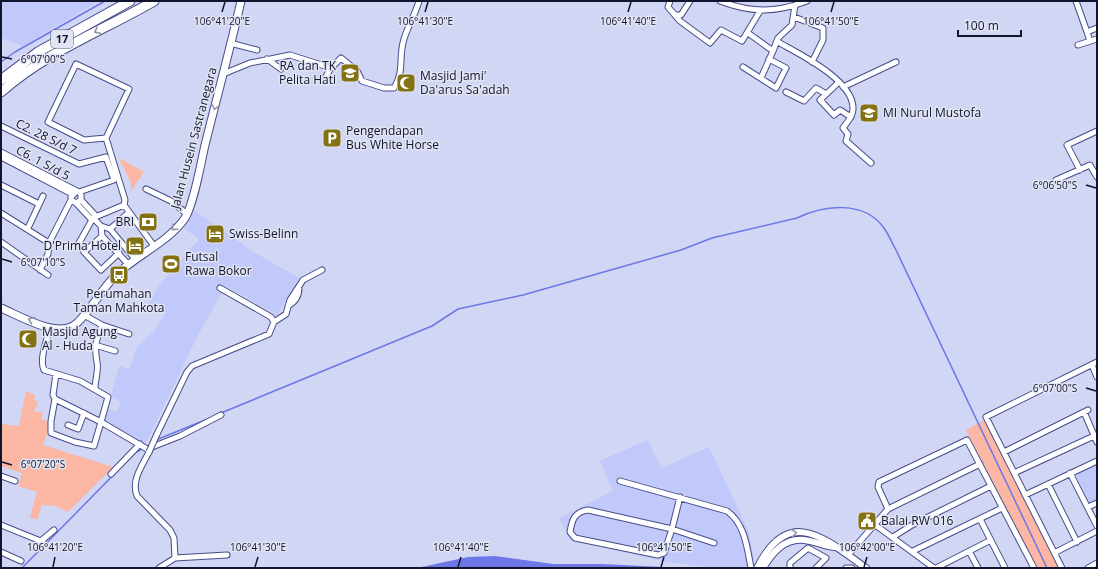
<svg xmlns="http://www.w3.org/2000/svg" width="1098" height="569" font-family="'Open Sans',sans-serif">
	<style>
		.built { fill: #c0c9f9 }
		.green { fill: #fbb7a4 }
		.water { fill: #6d77e8 }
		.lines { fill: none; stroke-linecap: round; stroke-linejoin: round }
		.stream { stroke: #6d77e8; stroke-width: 1.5 }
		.minor-casing { stroke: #464d8b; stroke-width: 7 }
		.tertiary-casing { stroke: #464d8b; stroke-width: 8 }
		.secondary-casing { stroke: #464d8b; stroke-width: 9 }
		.motorway-casing { stroke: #464d8b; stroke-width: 11 }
		.minor { stroke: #fff; stroke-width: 5 }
		.tertiary { stroke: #fff; stroke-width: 6 }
		.secondary { stroke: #fff; stroke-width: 7 }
		.motorway { stroke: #fff; stroke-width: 9 }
		.minor-bridge-casing { stroke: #464d8b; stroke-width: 7; stroke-linecap: butt }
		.minor-bridge { stroke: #fff; stroke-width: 5 }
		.oneway { stroke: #9495a0 }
		.ticks { fill: none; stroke: #11142d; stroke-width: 1.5 }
		.labels { text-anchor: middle; stroke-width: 3; stroke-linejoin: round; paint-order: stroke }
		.shield { fill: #e1e4f3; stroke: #4f5268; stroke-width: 1 }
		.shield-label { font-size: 11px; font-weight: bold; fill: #11142d }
		.poi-label { font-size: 12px; fill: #11142d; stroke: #e1e4f3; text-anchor: start }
		.street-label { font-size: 12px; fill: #11142d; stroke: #e1e4f3 }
		.ticks-label { font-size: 10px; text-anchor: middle; fill: #11142d; stroke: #e1e4f3; stroke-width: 3; stroke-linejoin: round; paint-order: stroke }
	</style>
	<rect width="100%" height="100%" fill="#d0d6f3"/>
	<path class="built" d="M1,1H99L23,46L1,38Z
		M195,211L252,251L299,278L277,315L226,286L198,335L145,445L100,422L107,408L116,412L121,402L111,396L119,366L130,369L136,348L155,330L165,314L148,304L158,287L199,239L182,227Z
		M647,440L662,468L709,447L749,532L754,559L745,568H713L662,561L570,540L559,518L613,491L600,461Z
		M1097,463V499L1089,503L1075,473Z"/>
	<path class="green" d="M119,158L144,172L131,191V183Z
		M173,254L180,260L169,274L161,267Z
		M26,391L35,395L34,399L38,402L34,411L43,413L41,419L51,423L43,445L113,467L68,512L55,506L42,505L37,520L30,517L37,492L18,486L22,473L1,466V424L19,426Z
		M984,420L1053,556L1059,568H1037L966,430Z"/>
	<path class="water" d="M495,556L553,564H601L684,568H417L468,557Z"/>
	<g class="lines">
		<path class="stream" d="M1,62L15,52L105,1
			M221,413L432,326L458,309L523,295L681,250L712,238L797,218C824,205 864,200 884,228C889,235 892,243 896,250L1047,568
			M156,440L210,418
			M22,568L135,453L143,448"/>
		<defs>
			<path id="minor" d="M670,1L668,7L680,21L710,43L721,30L742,41L760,11
				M720,1C751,13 776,13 807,1
				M1076,1L1087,32
				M675,15H681L690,1
				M794,17L823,28V40L812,62
				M748,33L773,51L761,78
				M1090,41L1087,32L1097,28
				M778,42C799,54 854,80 853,109C853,117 847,122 843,128L848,134L846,141L871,163
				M230,43L257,50
				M1078,45L1097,39
				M773,51L778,38L792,25L795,5
				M267,59L281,69
				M743,67L776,88L786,68L769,59
				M223,74L250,63L290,55L331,68L341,58L357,71L362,81L384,88H394C405,70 398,58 404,39C408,26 415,15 419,1
				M323,81L331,68
				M839,82L820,100L834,115L840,110L851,117
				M843,87L896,62
				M786,92L804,101L816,88L826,94
				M1,126L79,164L106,157L114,180L79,192
				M106,138L84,140L48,122L76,64L129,89L106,138L125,200L124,205
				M1,152L79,192L81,194V200L76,203L71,200V197L76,192
				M1,157L72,194
				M1080,170L1067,145L1097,131
				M1056,180L1090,165L1097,177
				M1,185L39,204
				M146,189L171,201L187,214
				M81,200L96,216
				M76,203L92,220
				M1,213L49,243
				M93,218L124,205L154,246
				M101,226L93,218L79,243L84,252L101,270L119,253
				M28,228L43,196
				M110,229L128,213
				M1,242L48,275
				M84,252L102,236
				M128,264L102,236L101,226L110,229L135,259
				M40,270L48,254L49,243L71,200
				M288,306C295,302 299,297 299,288
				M84,315L102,325L129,334
				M274,322L286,314L290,300L303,280L322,270
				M50,328C47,340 39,359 44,370L80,381L108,397L101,422L147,449L180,436L221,415
				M95,345L115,351
				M1092,365L1097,377
				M95,388C95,381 99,369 97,362C94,346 96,340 102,325
				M55,399L51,421V433L75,442L94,446L101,422L55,399L53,395L56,374
				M1084,412L1097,442
				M68,425L78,429L84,413
				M157,434L187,372L192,366L269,334L274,322L271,317L220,288
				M149,452C142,466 131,480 137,496L170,530L174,538L175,558
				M1004,452L1088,410
				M1014,473L1094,436
				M1070,473L1097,526
				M111,474L140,444
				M1,476L15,481
				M620,481L727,511C745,524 747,547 751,568
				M1048,484L1077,542
				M1025,495L1097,461
				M680,497L672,529L664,553L658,555L575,538L570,532C572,519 575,512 588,510L672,529L714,543
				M1088,507L1097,503
				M888,509L878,487L879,482L967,440L1034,568
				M980,519L1005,568
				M874,524L934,568
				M1,525L43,542
				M893,537L912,525L991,486
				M41,541L54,530
				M913,551L1002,508
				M969,551L978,568
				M1,552L21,561
				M1056,552L1097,531
				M848,555L888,509L980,464
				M159,568L175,558L227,555
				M790,568V563L808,548L826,558L816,568
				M846,568H852
				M936,568L991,540
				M1062,568L986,417L1097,362
				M1088,568L1097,563"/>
			<path id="tertiary" d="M757,568C789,505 824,538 866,568
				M763,568C772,553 784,538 804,540C814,541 824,546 834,547"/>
			<path id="secondary" d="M1,308C20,316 59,340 77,323C92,309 101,290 115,276C136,255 168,243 185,218C194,204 201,162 205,145C217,97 230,49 241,1"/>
			<path id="motorway" d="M1,80L38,52L130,1
				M1,92C46,52 102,31 154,1"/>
		</defs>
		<use href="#minor" class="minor-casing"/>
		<use href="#tertiary" class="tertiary-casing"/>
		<use href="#secondary" class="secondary-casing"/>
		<use href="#motorway" class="motorway-casing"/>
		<use href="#minor" class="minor"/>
		<use href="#tertiary" class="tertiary"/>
		<use href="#secondary" class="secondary"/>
		<use href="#motorway" class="motorway"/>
		<defs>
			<path id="minor-bridge" d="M149,452L157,434"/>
		</defs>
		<use href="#minor-bridge" class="minor-bridge-casing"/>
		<use href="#minor-bridge" class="minor-bridge"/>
	</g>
	<defs><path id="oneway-chevron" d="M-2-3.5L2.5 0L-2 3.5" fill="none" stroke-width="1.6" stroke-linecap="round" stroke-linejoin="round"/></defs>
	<g class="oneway">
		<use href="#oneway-chevron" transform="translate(97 31) rotate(153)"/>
		<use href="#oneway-chevron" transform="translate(215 107) rotate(103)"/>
		<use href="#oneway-chevron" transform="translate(174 228) rotate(138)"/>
		<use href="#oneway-chevron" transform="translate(31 320) rotate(-157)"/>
		<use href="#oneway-chevron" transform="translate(794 533) rotate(-9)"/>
	</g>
	<path class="ticks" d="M222,12L225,2M425,12L428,2M628,12L631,2M831,12L834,2M2,57L12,59M1086,185L1096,188M2,259L12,262M1086,388L1096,391M2,462L12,465M53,567L55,557M255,567L258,557M458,567L461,557M661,567L664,557M864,567L867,557"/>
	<defs>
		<symbol id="school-square" viewBox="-11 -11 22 22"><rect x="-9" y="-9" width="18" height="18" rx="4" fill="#847111" stroke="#e1e4f3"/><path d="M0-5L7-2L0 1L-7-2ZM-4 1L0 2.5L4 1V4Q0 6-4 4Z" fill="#fff"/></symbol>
		<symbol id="mosque-square" viewBox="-11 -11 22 22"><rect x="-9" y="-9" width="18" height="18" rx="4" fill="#847111" stroke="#e1e4f3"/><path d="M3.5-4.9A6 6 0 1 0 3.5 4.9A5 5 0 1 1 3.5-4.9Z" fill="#fff"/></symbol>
		<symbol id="parking-square" viewBox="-11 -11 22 22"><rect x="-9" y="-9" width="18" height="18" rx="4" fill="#847111" stroke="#e1e4f3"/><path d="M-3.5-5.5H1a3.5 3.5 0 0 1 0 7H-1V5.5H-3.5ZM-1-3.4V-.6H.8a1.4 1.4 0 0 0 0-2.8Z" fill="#fff"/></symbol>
		<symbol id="bank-square" viewBox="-11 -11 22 22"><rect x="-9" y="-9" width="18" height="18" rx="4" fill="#847111" stroke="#e1e4f3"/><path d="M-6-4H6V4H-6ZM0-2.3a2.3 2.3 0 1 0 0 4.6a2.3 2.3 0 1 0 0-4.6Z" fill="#fff"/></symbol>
		<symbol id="hotel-square" viewBox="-11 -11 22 22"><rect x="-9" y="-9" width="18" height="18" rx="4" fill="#847111" stroke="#e1e4f3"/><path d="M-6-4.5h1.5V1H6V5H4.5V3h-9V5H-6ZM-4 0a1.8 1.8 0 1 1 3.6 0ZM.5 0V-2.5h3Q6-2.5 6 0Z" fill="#fff"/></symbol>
		<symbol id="stadium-square" viewBox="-11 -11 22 22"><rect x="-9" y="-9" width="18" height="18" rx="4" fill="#847111" stroke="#e1e4f3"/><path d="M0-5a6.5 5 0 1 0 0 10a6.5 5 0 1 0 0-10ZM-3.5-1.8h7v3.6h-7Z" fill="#fff"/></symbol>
		<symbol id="bus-square" viewBox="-11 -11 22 22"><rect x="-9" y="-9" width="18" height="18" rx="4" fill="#847111" stroke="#e1e4f3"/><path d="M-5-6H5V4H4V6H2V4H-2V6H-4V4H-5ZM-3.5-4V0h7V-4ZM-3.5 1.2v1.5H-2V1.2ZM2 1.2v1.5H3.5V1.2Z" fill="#fff"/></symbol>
		<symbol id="civic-square" viewBox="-11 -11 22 22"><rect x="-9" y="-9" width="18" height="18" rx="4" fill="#847111" stroke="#e1e4f3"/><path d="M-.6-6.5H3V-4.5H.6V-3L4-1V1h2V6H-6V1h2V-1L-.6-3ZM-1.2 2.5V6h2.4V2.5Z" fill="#fff"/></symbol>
	</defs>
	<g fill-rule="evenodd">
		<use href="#school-square" x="339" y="62" width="22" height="22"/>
		<use href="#mosque-square" x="395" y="72" width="22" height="22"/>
		<use href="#school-square" x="858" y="102" width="22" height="22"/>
		<use href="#parking-square" x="321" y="127" width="22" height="22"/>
		<use href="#bank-square" x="137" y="211" width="22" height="22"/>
		<use href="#hotel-square" x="204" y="223" width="22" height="22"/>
		<use href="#hotel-square" x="124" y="235" width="22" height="22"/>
		<use href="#stadium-square" x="160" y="253" width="22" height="22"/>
		<use href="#bus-square" x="108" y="264" width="22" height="22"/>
		<use href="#mosque-square" x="17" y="328" width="22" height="22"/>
		<use href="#civic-square" x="856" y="510" width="22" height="22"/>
	</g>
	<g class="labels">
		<rect class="shield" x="51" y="30" width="22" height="18" rx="3"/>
		<g class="shield-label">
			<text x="62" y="43">17</text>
		</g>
		<g class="poi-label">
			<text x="336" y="70" text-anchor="end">RA dan TK<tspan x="336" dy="14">Pelita Hati</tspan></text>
			<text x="420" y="80">Masjid Jami'<tspan x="420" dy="14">Da'arus Sa'adah</tspan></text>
			<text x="883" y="117">MI Nurul Mustofa</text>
			<text x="346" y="135">Pengendapan<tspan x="346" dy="14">Bus White Horse</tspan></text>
			<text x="134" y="226" text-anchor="end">BRI</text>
			<text x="229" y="238">Swiss-Belinn</text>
			<text x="121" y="250" text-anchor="end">D'Prima Hotel</text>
			<text x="185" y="261">Futsal<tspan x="185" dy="14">Rawa Bokor</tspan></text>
			<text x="119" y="298" text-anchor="middle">Perumahan<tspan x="119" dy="14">Taman Mahkota</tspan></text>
			<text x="42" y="336">Masjid Agung<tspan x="42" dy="14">Al - Huda</tspan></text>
			<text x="881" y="525">Balai RW 016</text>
		</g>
		<g class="street-label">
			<text transform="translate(46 137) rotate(26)" y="4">C2. 28 S/d 7</text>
			<text transform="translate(194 138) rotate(-75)" y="4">Jalan Husein Sastranegara</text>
			<text transform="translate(43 163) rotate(28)" y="4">C6. 1 S/d 5</text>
		</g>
	</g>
	<g class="ticks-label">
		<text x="222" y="25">106°41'20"E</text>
		<text x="425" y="25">106°41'30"E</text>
		<text x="628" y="25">106°41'40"E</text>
		<text x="831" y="25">106°41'50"E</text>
		<text x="43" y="63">6°07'00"S</text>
		<text x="1055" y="189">6°06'50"S</text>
		<text x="43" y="266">6°07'10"S</text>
		<text x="1055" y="392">6°07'00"S</text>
		<text x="43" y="468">6°07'20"S</text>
		<text x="55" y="551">106°41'20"E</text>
		<text x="258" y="551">106°41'30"E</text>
		<text x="461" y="551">106°41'40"E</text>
		<text x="664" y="551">106°41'50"E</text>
		<text x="867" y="551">106°42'00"E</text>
	</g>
	<rect width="1098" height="569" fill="none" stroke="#11142d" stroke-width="4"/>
	<path d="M958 30v6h63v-6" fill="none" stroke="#11142d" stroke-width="2"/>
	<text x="964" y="30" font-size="12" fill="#11142d" stroke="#e1e4f3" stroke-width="3" paint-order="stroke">100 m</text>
</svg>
